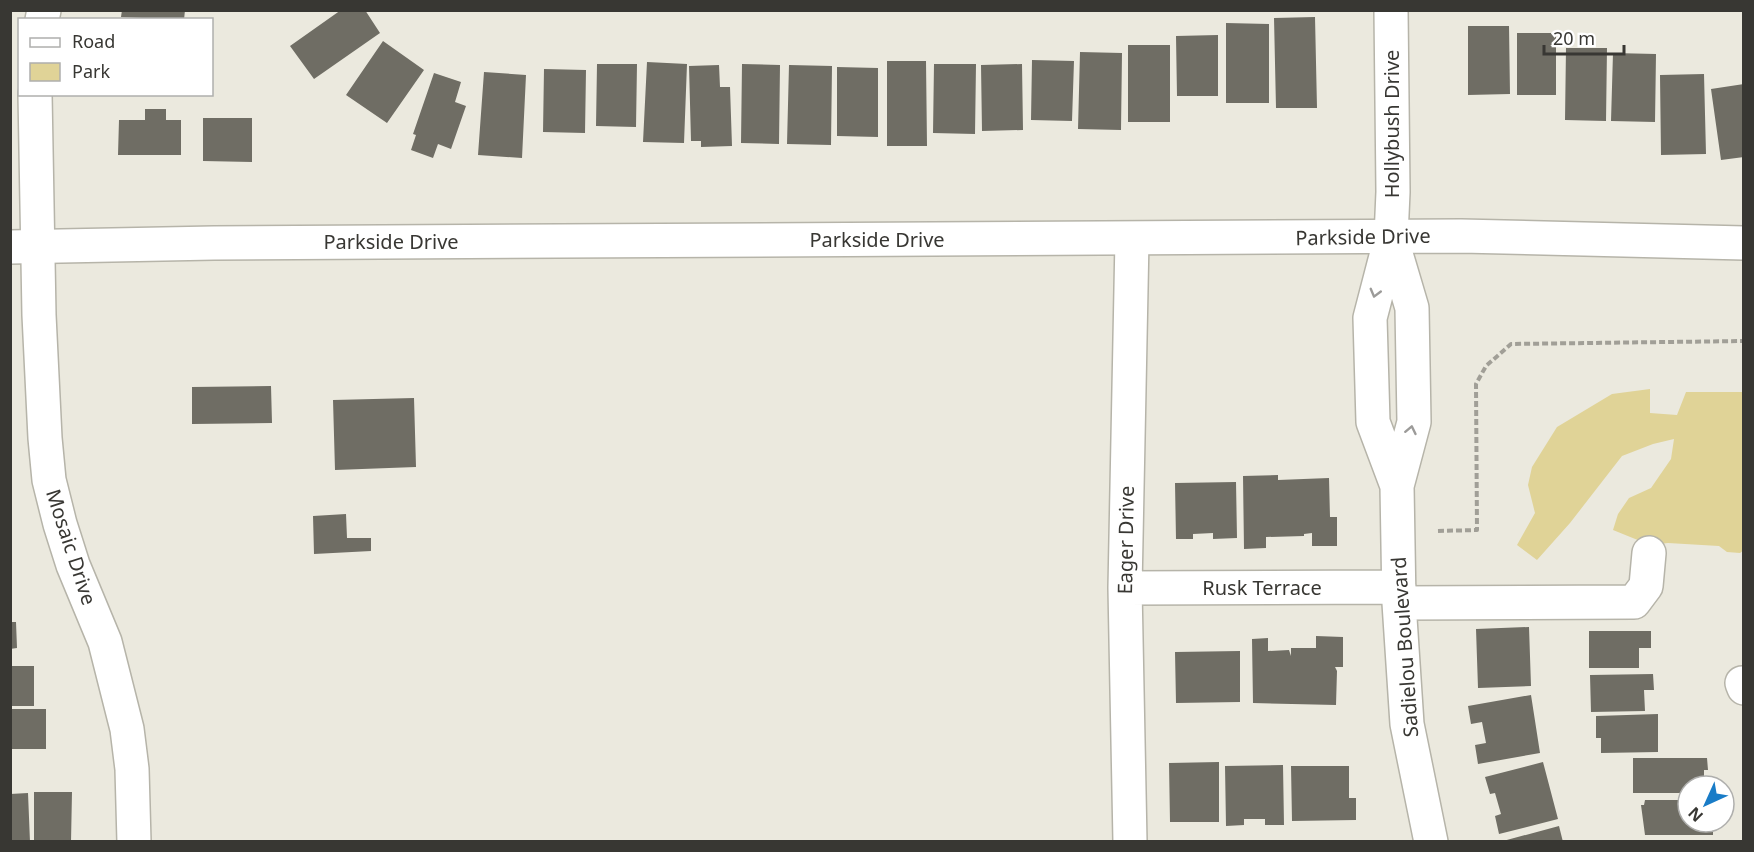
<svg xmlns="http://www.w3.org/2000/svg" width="1754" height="852" font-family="'Noto Sans',sans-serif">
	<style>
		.green { fill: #e0d397 }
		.building { fill: #6f6d64 }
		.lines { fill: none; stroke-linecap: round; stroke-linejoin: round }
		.minor-casing { stroke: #b6b4a9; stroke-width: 36 }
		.major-casing { stroke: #b6b4a9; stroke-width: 36 }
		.path { stroke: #a19f97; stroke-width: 4; stroke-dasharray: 6 3; stroke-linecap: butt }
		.minor { stroke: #fff; stroke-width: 33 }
		.major { stroke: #fff; stroke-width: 33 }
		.oneway { stroke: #9c9b99 }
		.labels { text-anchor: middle; stroke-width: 6; stroke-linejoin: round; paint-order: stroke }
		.street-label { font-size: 20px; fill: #383733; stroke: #fff }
	</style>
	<rect width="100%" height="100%" fill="#ebe9de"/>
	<path class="green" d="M1650,389V413L1677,415L1686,392H1743L1744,550L1740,553L1727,552L1719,546L1668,543L1650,545L1613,530L1618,514L1629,498L1651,488L1671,459L1674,439L1653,444L1622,456L1570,523L1537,560L1517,545L1535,513L1528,485L1532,467L1557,427L1612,394Z"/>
	<path class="building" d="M122,10H185L184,20L121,17Z
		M341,10H365L380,33L314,79L290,46Z
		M1315,17L1317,108H1276L1274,18Z
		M1226,23L1269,24V103H1226Z
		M1468,26H1509L1510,94L1468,95Z
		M1517,33H1556V95H1517Z
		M1218,35V96H1177L1176,36Z
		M383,41L424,70L387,123L346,95Z
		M1128,45H1170V122H1128Z
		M1566,48H1607L1606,121L1565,120Z
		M1080,52L1122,53L1121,130L1078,129Z
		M1613,53L1656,54L1655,122L1611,121Z
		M1032,60L1074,61L1072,121L1031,120Z
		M887,61H926L927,146H887Z
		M647,62L687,64L684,143L643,142Z
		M597,64H637L636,127L596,126Z
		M742,64L780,65L779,144L741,143Z
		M934,64H976L975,134L933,133Z
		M1022,64L1023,130L982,131L981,65Z
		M719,65L720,87H730L732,146L701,147V141H691L689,66Z
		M789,65L832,66L831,145L787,144Z
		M837,67L878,68V137L837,136Z
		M544,69L586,70L585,133L543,132Z
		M484,72L526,75L522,158L478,155Z
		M434,73L461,82L455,102L466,106L451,149L438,144L433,158L411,150L416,135L413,134Z
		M1704,74L1706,154L1661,155L1660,75Z
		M1744,84V157L1721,160L1711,89Z
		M145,109H166V120H181V155H118L119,120H145Z
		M203,118H252V162L203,161Z
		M271,386L272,423L192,424V387Z
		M414,398L416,467L335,470L333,400Z
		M1278,475V480L1329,478L1330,517H1337V546H1312V533L1304,534V536L1266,537V548L1244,549L1243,476Z
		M1236,482L1237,538L1213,539V533L1193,534V539H1176L1175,483Z
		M346,514L347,538H371V551L314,554L313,516Z
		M10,622H16L17,648L10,649Z
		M1529,627L1531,686L1478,688L1476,629Z
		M1589,631H1651V648H1639V668H1589Z
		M1316,636L1343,637V667H1335L1337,671L1336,705L1253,703L1252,639L1268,638V651L1289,650L1291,656V648H1316Z
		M1240,651V702L1176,703L1175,652Z
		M10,666H34V706H10Z
		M1653,674L1654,690H1644L1645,711L1591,712L1590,675Z
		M1531,695L1540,753L1478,764L1475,745L1486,743L1482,722L1471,724L1468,706Z
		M10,709H46V749H10Z
		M1658,714V752L1601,753V738H1596V716Z
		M1633,758H1707L1708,770H1704V786H1688V793H1633Z
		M1219,762V822H1170L1169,763Z
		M1543,762L1558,819L1499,834L1495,816L1501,814L1495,793L1490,794L1485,777Z
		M1283,765L1284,825H1265V819H1244V825L1226,826L1225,766Z
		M1291,766H1349V798H1356V820L1292,821Z
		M34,792H72L71,842H34Z
		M28,793L30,842H10V794Z
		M1645,800H1688V822H1713V835H1645L1641,805H1644Z
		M1559,826L1563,842H1503V841Z"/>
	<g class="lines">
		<defs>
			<path id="minor" d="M1391,10L1393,192L1391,237L1370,318L1373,422L1397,486
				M42,20L44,10
				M35,94L39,315L45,438L49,480L60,524L73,565L105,642L127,729L132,769L134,842
				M1391,237L1412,308L1414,422L1397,486L1399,603L1407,724L1431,842
				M1125,588L1399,587
				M1399,603L1634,602L1646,586L1649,553
				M1742,683L1744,688
				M1130,842L1125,588L1132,239"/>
			<path id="major" d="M10,247L214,243L1461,236L1744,243"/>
		</defs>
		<use href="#minor" class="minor-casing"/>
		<use href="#major" class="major-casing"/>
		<path class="path" d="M1438,531L1477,530L1476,384L1486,366L1511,344L1744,341"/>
		<use href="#minor" class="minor"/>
		<use href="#major" class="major"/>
	</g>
	<defs><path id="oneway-chevron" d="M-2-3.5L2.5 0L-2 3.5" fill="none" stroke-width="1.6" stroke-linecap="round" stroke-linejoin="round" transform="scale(1.5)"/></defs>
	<g class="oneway">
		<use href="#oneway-chevron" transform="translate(1375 293) rotate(105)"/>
		<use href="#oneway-chevron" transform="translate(1411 430) rotate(-78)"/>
	</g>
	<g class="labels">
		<g class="street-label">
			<text transform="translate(1392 124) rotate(-90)" y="7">Hollybush Drive</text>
			<text transform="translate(1363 237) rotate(-1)" y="7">Parkside Drive</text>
			<text x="877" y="247">Parkside Drive</text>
			<text x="391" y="249">Parkside Drive</text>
			<text transform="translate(1126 540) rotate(-89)" y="7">Eager Drive</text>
			<text transform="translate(71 547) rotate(72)" y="7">Mosaic Drive</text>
			<text x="1262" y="595">Rusk Terrace</text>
			<text transform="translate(1405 647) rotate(-94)" y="7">Sadielou Boulevard</text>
		</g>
	</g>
	<rect width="1754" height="852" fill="none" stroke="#383733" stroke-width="24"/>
	<rect x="18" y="18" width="195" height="78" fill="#ffffff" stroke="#afafad" stroke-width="1.5"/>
	<rect x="30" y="38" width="30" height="9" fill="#ffffff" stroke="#afafad" stroke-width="1.5"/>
	<text x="72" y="48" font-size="18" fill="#383733">Road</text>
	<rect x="30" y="63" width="30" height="18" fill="#e0d397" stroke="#afafad" stroke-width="1.5"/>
	<text x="72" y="78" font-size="18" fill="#383733">Park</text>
	<g transform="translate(1706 804) rotate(225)"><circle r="28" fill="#ffffff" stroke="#afafad" stroke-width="1.5"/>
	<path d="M0-4.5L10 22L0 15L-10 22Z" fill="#197cc7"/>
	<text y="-9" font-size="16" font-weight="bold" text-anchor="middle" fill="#383733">N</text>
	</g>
	<path d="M1544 45v9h80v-9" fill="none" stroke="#383733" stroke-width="3"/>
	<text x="1553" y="45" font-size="18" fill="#383733" stroke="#ffffff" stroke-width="4.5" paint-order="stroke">20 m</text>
</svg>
